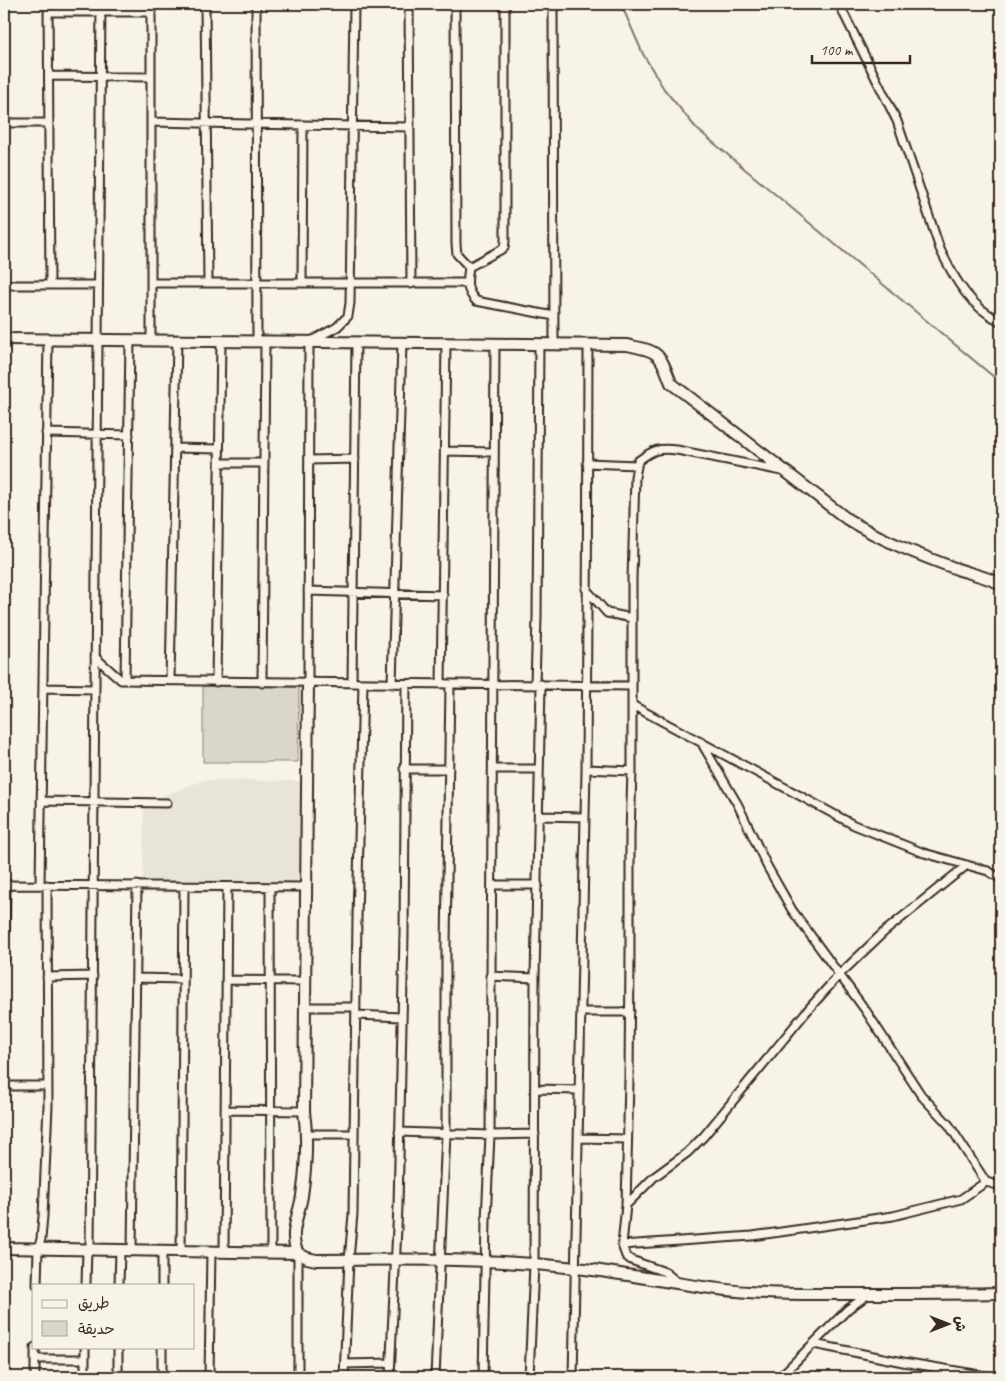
<svg xmlns="http://www.w3.org/2000/svg" width="1005" height="1381" font-family="Caveat,'Playpen Sans Arabic',sans-serif">
	<style>
		.built { fill: #e9e4d9 }
		.green { fill: #dbd6cb; stroke: #8b8074 }
		.lines { fill: none; stroke-linecap: round; stroke-linejoin: round }
		.stream { stroke: #84786c; stroke-width: 2 }
		.street-casing { stroke: #3b2a1e; stroke-width: 11 }
		.secondary-casing { stroke: #3b2a1e; stroke-width: 14 }
		.street { stroke: #f7f3e8; stroke-width: 7 }
		.secondary { stroke: #f7f3e8; stroke-width: 10 }
	</style>
	<rect width="100%" height="100%" fill="#f7f3e8"/>
	<filter id="ink" filterUnits="userSpaceOnUse"><feTurbulence type="fractalNoise" baseFrequency=".02" numOctaves="2"/><feDisplacementMap in="SourceGraphic" scale="10" xChannelSelector="R" yChannelSelector="G"/><feConvolveMatrix kernelMatrix="1 2 1 2 8 2 1 2 1" color-interpolation-filters="sRGB"/></filter>
	<g filter="url(#ink)">
		<path class="built" d="M204,780L302,781V894L143,893L144,803Z"/>
		<path class="green" d="M203,686L299,687L298,762H203Z"/>
		<g class="lines">
			<path class="stream" d="M621,4L643,54L664,89L697,129L1001,383"/>
			<defs>
				<path id="street" d="M48,4L50,285
					M151,4V340
					M205,4L208,283
					M256,4L257,341
					M409,4L411,284
					M455,4L456,244L457,254L469,267
					M505,4V241L504,248L469,267C467,281 465,289 476,301L554,316
					M553,4L554,344
					M839,4L897,121L940,249C951,272 965,299 988,314C992,317 997,319 1001,322
					M48,12H151
					M49,76L151,77
					M151,122L409,127
					M4,123H49
					M302,282L303,125
					M151,283H467
					M4,285H98
					M46,433L129,435
					M175,448L219,449
					M445,451L494,452
					M309,460L355,459
					M219,463H264
					M587,463L637,465
					M586,589L607,613L632,618
					M308,591L443,595
					M95,657L121,680L632,686
					M125,680L130,340
					M170,681L177,340
					M216,682L221,341
					M262,683L265,341
					M308,683L309,342L337,327L348,316L350,303L354,4
					M352,683L356,342
					M392,684L402,343
					M441,684L446,343
					M535,684L537,617L539,344
					M43,688L95,689
					M632,705L854,825L924,853L988,871L1001,879
					M701,742L738,805L767,866L792,910L866,1011L921,1095L949,1125L986,1182L1001,1186
					M404,769H449
					M493,769H539
					M586,769L632,771
					M41,801L167,803
					M539,816L585,817
					M4,885L306,887
					M40,885L48,339
					M492,885H538
					M270,888L271,1252
					M4,962L6,885
					M490,976L535,978
					M47,977L93,976
					M136,978L183,979
					M227,980L305,981
					M304,1007H356
					M582,1012H630
					M356,1015L401,1017
					M4,1086H48
					M535,1089L579,1090
					M225,1110L304,1111
					M399,1132L490,1135L535,1134
					M307,1134H354
					M579,1138L627,1139
					M626,1205L654,1177L687,1153L704,1136L806,1012L839,975L884,932L967,865
					M622,1245L752,1236L893,1216L961,1199L986,1182
					M90,1249L101,4
					M132,1250L137,885
					M181,1251L184,887
					M224,1251L227,887
					M298,1253V1377
					M677,1282L665,1272L631,1260L626,1256L622,1245L626,1205L629,1080L630,953V834L632,771V579L635,477L638,461C654,449 658,448 677,450L782,471
					M37,1285L38,1249L41,1239L43,1216L48,1106L47,885
					M86,1285L87,1249
					M119,1285L120,1250
					M162,1285V1250
					M814,1344L903,1362L992,1377
					M35,1359H85
					M345,1364L390,1363
					M35,1377V1347
					M85,1377V1347
					M118,1377V1347
					M162,1377V1347
					M209,1377L211,1251
					M284,1377H298
					M344,1377L349,1260L353,1214L357,919L363,683
					M390,1377L398,1206L404,934L406,684
					M435,1377L446,1134V945L450,685
					M483,1377L486,1220L490,1135L495,344
					M529,1377L534,1265L535,978L541,684
					M573,1377C578,1175 583,973 586,770C588,628 587,487 588,345
					M780,1377L848,1309L869,1294"/>
				<path id="secondary" d="M4,339L627,345C660,352 659,352 671,383L847,519C881,540 919,555 957,569C972,574 987,577 1001,584
					M308,683L304,1111C308,1139 306,1168 302,1196C299,1215 288,1235 298,1253L307,1258L316,1260C403,1259 490,1258 576,1268C634,1274 691,1288 748,1292C786,1295 824,1294 862,1294C908,1294 955,1294 1001,1293
					M4,1248L298,1253"/>
			</defs>
			<use href="#street" class="street-casing"/>
			<use href="#secondary" class="secondary-casing"/>
			<use href="#street" class="street"/>
			<use href="#secondary" class="secondary"/>
		</g>
	</g>
	<rect width="1005" height="1381" fill="none" stroke="#f7f3e8" stroke-width="20"/>
	<rect x="10" y="10" width="985" height="1361" fill="none" stroke="#3b2a1e" stroke-width="2" filter="url(#ink)"/>
	<rect x="32" y="1284" width="162" height="65" fill="#f7f3e8" stroke="#aca397"/>
	<rect x="42" y="1300" width="25" height="8" fill="#f7f3e8" stroke="#aca397"/>
	<text x="78" y="1308" font-size="15" fill="#3b2a1e">طريق</text>
	<rect x="42" y="1321" width="25" height="15" fill="#dbd6cb" stroke="#aca397"/>
	<text x="78" y="1334" font-size="15" fill="#3b2a1e">حديقة</text>
	<g transform="translate(948 1324) rotate(90)" stroke="#f7f3e8" stroke-width="4" paint-order="stroke">
	<path d="M0-4L9 19L0 12L-9 19Z" fill="#3b2a1e"/>
	<text y="-8" font-size="14" font-weight="bold" text-anchor="middle" fill="#3b2a1e">ش</text>
	</g>
	<path d="M812 55v8h98v-8" fill="none" stroke="#3b2a1e" stroke-width="2.5"/>
	<text x="820" y="55" font-size="15" fill="#3b2a1e" stroke="#f7f3e8" stroke-width="4" paint-order="stroke">100 m</text>
</svg>
